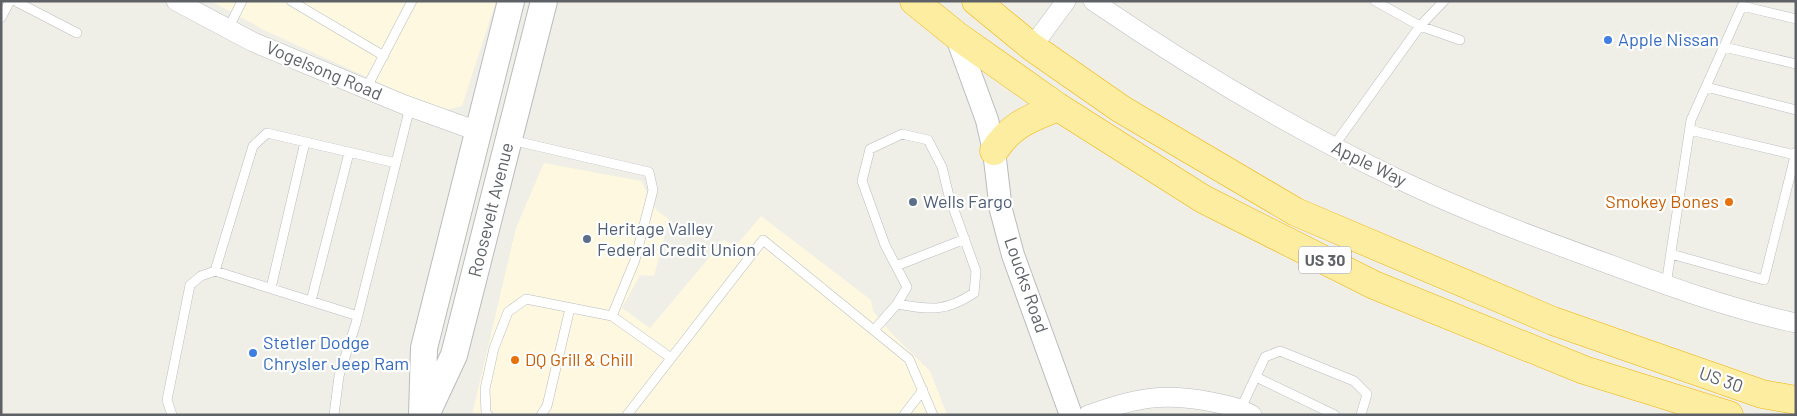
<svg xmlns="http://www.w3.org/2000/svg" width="1797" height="416" font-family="Barlow,sans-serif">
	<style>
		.commercial { fill: #fdf8df }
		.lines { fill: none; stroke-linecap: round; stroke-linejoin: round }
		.service-casing { stroke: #b9bcc0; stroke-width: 10 }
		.minor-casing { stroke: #b9bcc0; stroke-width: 20 }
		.tertiary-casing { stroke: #b9bcc0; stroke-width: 24 }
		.secondary-casing { stroke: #b8bbc0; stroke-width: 28 }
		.trunk-casing { stroke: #f2b305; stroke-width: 29 }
		.service { stroke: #fff; stroke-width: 9 }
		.minor { stroke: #fff; stroke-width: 19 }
		.tertiary { stroke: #fff; stroke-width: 22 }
		.secondary { stroke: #fff; stroke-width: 26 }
		.trunk { stroke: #fceda1; stroke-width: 28 }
		.shop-dot { fill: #3f7fe0; stroke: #fff; stroke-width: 2 }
		.service-dot { fill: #5c6f8a; stroke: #fff; stroke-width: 2 }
		.food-dot { fill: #e8710a; stroke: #fff; stroke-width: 2 }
		.labels { text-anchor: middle; stroke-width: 4.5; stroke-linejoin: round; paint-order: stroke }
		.shield { fill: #fff; stroke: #8e9195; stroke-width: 1 }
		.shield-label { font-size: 16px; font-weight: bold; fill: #5e6267 }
		.shop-label { font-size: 18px; fill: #366cbe; stroke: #fff; text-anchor: start }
		.street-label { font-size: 18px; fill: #5e6267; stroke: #fff }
		.service-label { font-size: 18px; fill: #4e5e75; stroke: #fff; text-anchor: start }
		.food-label { font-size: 18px; fill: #c56008; stroke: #fff; text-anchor: end }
	</style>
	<rect width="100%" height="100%" fill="#f0efe7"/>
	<path class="commercial" d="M211,1H496L462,106L441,111L264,30Z
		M544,163L641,181L657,211L669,219L654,276L640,275L622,308L650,328L724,240L735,247L761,216L871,300L873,311L892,334L930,371L947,415H472L516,228Z"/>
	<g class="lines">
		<defs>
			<path id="service" d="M15,1L77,33
				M291,1L384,56
				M1375,1L1420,26L1460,40
				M1,18L10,1
				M228,29L242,1
				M1724,47L1796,64
				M1706,87L1796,110
				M366,89L412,1
				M1690,130L1795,155
				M511,140L649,172L653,190L635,260L612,316L671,358
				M1333,147L1420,26L1444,1
				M1671,254L1764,280L1796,152
				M896,266L965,239
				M215,271L358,316
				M1666,285L1691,120L1742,6L1796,19
				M271,288L305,142
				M311,301L349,153
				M874,330L897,304L907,287L885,245L862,181L870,149L902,134L928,140L942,167L949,196L976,271L974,293C946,312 930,310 897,304
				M1256,377L1335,415
				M1241,408L1265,357L1280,351L1354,381L1367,394L1361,415
				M172,415L167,400L190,285L201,276L215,271L253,146L267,133L396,163
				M334,415L339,376L356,323L410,107
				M488,415L486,413L485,389L494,348L508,312L526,299L612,316
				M541,415L547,406L570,308
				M627,415L763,240L909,359L933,415
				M904,415L923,390"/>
			<path id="minor" d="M176,1L253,42L405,105L477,131
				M1093,1C1191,68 1293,129 1400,180C1467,212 1537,238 1606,263C1668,286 1731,309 1796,323
				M1032,47L1066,1
				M1088,415C1135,398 1163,392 1212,402C1226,405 1239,407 1252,415"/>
			<path id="tertiary" d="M956,35L987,120L994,151L1001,210L1013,255L1071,415"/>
			<path id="secondary" d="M422,415L424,348L511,1
				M426,415L454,355L544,1"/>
			<path id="trunk" d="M914,1L956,35L1058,107L1203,199L1374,285L1584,370L1729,415
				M976,1L1032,47L1121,109L1296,212L1553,321L1762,394L1796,400
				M994,151C1012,124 1029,119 1058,107"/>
		</defs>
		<use href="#service" class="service-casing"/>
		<use href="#minor" class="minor-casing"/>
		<use href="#tertiary" class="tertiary-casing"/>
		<use href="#secondary" class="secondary-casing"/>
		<use href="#trunk" class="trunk-casing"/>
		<use href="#service" class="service"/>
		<use href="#minor" class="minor"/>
		<use href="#tertiary" class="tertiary"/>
		<use href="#secondary" class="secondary"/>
		<use href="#trunk" class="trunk"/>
	</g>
	<g class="shop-dot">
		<circle cx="1608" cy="40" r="5"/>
		<circle cx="253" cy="353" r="5"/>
	</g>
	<g class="service-dot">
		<circle cx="913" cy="202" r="5"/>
		<circle cx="587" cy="239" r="5"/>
	</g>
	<g class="food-dot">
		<circle cx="1729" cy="202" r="5"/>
		<circle cx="515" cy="360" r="5"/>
	</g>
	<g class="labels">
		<rect class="shield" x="1299" y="246.5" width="52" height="27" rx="4"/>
		<g class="shield-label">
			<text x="1325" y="266">US 30</text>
		</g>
		<g class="shop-label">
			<text x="1618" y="46">Apple Nissan</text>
			<text x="263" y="349">Stetler Dodge<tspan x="263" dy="21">Chrysler Jeep Ram</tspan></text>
		</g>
		<g class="street-label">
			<text transform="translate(324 71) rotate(23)" y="6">Vogelsong Road</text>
			<text transform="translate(1369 164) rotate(26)" y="6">Apple Way</text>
			<text transform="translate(491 210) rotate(-76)" y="6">Roosevelt Avenue</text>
			<text transform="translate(1026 285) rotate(71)" y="6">Loucks Road</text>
			<text transform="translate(1721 380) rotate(19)" y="6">US 30</text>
		</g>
		<g class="service-label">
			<text x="923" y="208">Wells Fargo</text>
			<text x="597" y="235">Heritage Valley<tspan x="597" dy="21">Federal Credit Union</tspan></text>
		</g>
		<g class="food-label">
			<text x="1719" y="208">Smokey Bones</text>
			<text x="525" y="366" text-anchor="start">DQ Grill &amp; Chill</text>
		</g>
	</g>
	<rect width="1797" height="416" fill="none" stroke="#5e6267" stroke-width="5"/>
</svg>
